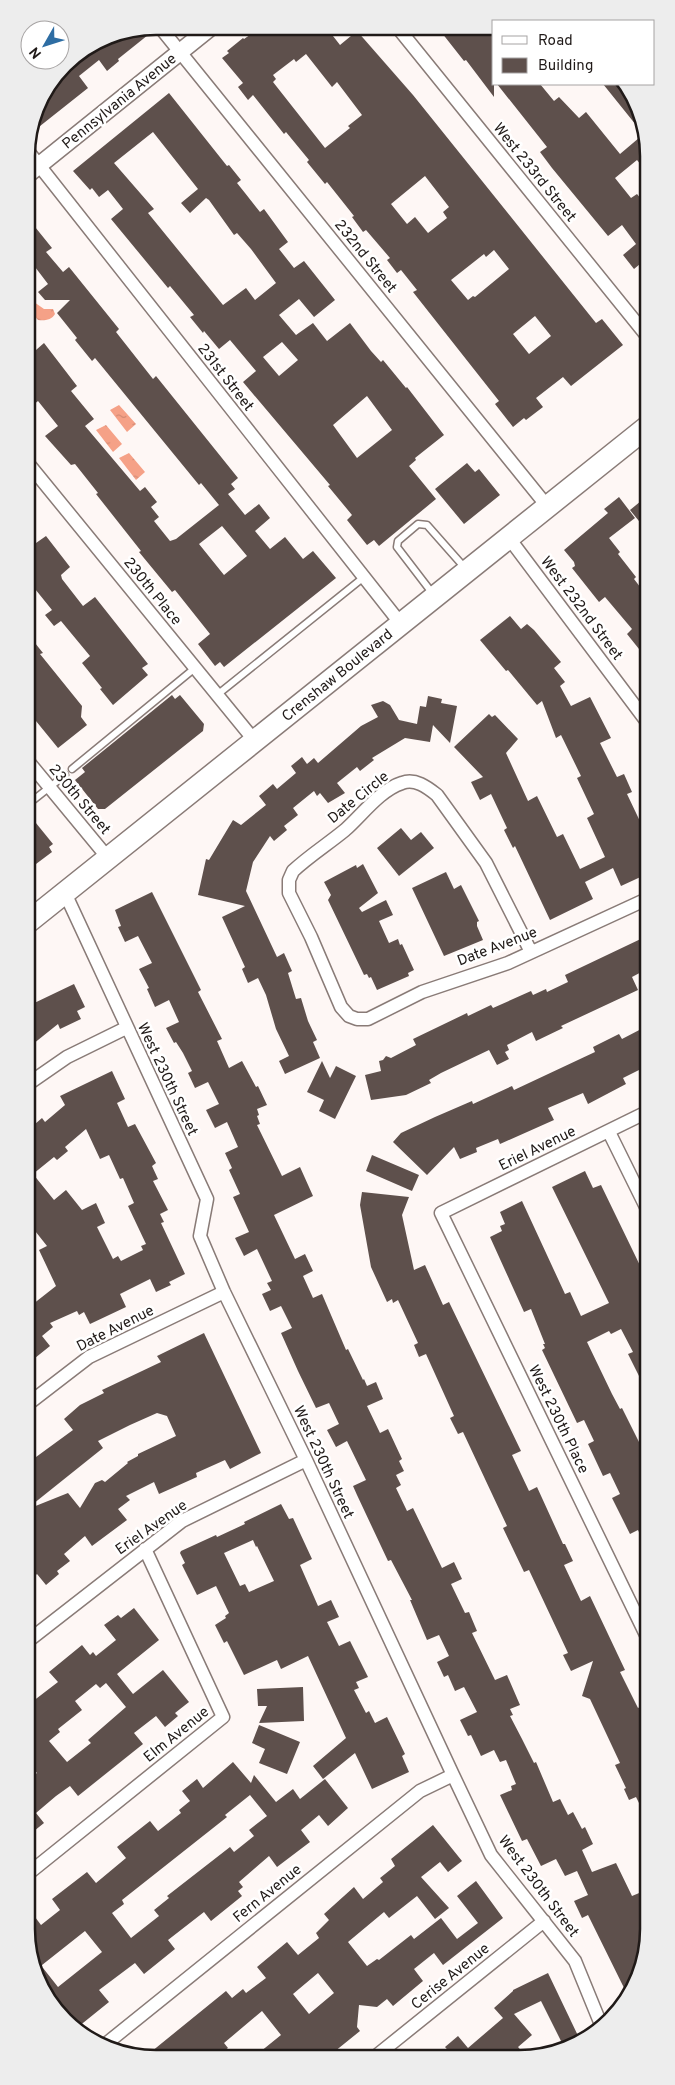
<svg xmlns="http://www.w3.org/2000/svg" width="675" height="2085" font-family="Overpass,sans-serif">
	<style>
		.water { fill: url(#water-ripples) }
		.building { fill: #5e504c; fill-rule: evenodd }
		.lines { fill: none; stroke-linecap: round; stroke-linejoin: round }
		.service-casing { stroke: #897b77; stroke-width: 9 }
		.minor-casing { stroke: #897b77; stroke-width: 15 }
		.tertiary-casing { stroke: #897b77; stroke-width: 19 }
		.primary-casing { stroke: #897b77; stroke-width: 24 }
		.service { stroke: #fff; stroke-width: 6 }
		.minor { stroke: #fff; stroke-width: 12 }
		.tertiary { stroke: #fff; stroke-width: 16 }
		.primary { stroke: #fff; stroke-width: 21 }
		.labels { text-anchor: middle; stroke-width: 5; stroke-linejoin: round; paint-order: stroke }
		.street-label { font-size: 15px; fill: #201a18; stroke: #fff }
		.rim { fill: none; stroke: #201a18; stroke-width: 2.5 }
	</style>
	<defs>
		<pattern id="water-ripples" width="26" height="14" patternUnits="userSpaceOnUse" patternTransform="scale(1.25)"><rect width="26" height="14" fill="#f5a187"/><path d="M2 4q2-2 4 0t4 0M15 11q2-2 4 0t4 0" fill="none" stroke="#d28a74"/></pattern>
	</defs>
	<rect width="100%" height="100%" fill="#fef7f5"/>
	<path class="water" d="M34,302L44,309H53L55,314C52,320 44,321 38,320L31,312L30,306Z
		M119,405L136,424L127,432L110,410Z
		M106,425L122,444L113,452L96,430Z
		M129,453L145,472L136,480L119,458Z"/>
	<path class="building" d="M151,27L153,31L118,59L119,61L107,71L99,60L79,76L88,88L30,134L40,99L70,59L107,36Z
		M268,27H326L340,45L357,31L413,95L596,323L602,319L623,345L571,386L563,377L536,398L543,407L526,420L524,418L513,427L495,404L499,401L413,292L417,290L401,270L397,273L387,260L390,258L366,230L363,232L352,217L354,216L327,182L325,184L307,162L309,160L286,132L284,134L253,95L248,100L238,87L243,83L222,58L229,53L227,51L243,38L244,39L257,30L260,29L262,32ZM306,54L332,87L337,82L362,115L348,126L350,128L325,148L273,82L276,79L273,75L294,59L296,62ZM425,176L449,207L443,212L447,218L428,233L415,217L407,224L391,204ZM494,250L509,269L475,297L473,296L468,300L451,280L484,254L486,257ZM535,316L551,336L529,354L513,334Z
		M438,28H475L481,36L490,28H494V97L466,60L464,61Z
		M497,84H540L554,101L559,97L579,118L586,112L620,154L646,132V171L637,160L615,178L631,198L637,194L646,205L639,210L646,219V259L634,269L623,255L636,244L622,225L608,236L552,168L540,152L547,147Z
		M603,84H621L641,122L636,125Z
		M169,93L227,166L229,165L241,180L237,183L245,193L260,212L264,209L288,242L279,249L294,268L304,261L335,300L314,317L299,299L279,315L296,335L313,323L327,341L350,323L371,351L381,362L383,360L406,388L407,387L444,435L415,458L416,460L409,466L436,499L379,546L374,540L367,545L347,520L352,515L328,486L330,485L243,382L256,371L230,340L219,349L204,331L203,333L190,317L194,315L170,286L168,288L111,219L123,209L108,190L99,197L92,188L90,190L73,171ZM153,132L198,189L181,203L190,213L206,198L209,200L234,235L237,233L251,249L276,283L255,300L246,288L223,305L148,213L154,209L114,163ZM282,342L298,360L279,376L263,357ZM367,396L392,430L357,458L333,425Z
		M27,217L52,248L46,252L63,272L69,267L119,329L116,332L153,379L156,376L238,478L231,484L235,489L228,494L245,515L259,504L270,518L255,531L270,549L285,537L303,559L313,551L336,578L224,667L220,662L215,666L198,644L210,634L175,590L172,592L139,552L141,551L96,494L98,493L75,464L71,465L45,436L58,426L38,401L27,410V339L36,350L44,343L77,386L71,391L94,419L85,426L140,491L145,487L157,502L151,507L159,517L154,521L170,541L176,539L219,505L201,483L199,485L95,358L92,361L75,340L77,338L57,313L70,300H45L38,292L48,284L32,263L27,267ZM222,526L247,556L224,575L199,544Z
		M467,463L475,472L479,469L500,495L464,524L435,489Z
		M619,497L635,518L609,538L620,552L618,554L636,577L634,579L647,596V659L627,634L632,629L605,597L599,602L572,568L575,566L574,562L564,550L608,513L604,509Z
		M641,501L647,508V531L630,510Z
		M27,531L36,543L46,536L70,567L61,575L62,579L83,606L95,597L148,664L142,668L148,675L113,705L100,689L102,688L82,663L90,656L61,621L54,626L45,615L52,610L27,579Z
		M510,616L521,629L527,624L534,630L561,662L554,668L565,682L560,686L571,706L590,697L611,738L600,743L617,777L624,774L632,792L627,794L647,836V874L621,886L613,868L585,882L593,899L550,920L515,846L513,848L504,830L507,828L491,794L480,800L471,782L483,777L454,747L489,714L492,717L495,715L518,739L506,753L528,801L537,796L557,837L563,834L580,869L605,857L587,818L594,814L577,778L581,776L561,735L556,738L542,701L537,705L508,670L506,671L480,640Z
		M27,633L43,653L40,654L82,706L81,717L87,725L58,748L27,710Z
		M172,695L175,699L180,695L204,724L203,731L105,809H98L75,780L85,772L82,768Z
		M428,696L442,699L441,703L457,706L450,743L433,725L430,742L405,738L372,758L374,760L360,771L357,767L337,783L345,793L328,803L320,793L317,796L314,791L293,808L298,815L284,826L287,830L274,841L270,836L253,862L246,891L277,957L284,953L292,971L288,973L296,999L301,998L308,1021L317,1040L313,1042L320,1058L285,1074L279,1061L289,1056L276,1029L266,995L258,978L248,983L242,969L245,967L222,917L245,906L198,895L206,859L209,860L233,820L241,825L266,805L259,796L273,784L277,789L296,773L291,766L302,757L307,764L314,758L318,763L361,726L378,717L371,705L383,701L390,705L399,720L417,724L420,706L426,707Z
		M27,812L53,844L49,847L52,852L32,867L27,861Z
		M401,828L411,840L421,832L434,848L399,876L377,848Z
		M363,864L378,893L359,908L362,912L386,900L393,915L379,921L389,943L398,939L400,945L402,944L414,970L408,973L409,976L377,990L371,977L369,978L367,974L364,975L328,900L331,895L324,882L356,865L357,868Z
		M446,872L454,889L461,885L479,921L477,922V926L483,940L444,956L412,888Z
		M152,892L201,990L198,992L222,1039L217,1041L229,1068L242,1061L256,1087L258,1086L267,1105L257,1109L259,1115L257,1116L260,1124L257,1125L282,1176L300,1167L313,1196L274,1215L295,1259L305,1254L313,1271L303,1276L313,1298L322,1294L346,1350L348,1349L363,1380L364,1379L367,1386L376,1382L383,1399L367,1406L380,1433L388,1429L402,1459L399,1461L404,1471L396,1475L401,1485L396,1488L407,1511L413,1508L442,1568L454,1562L462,1579L451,1584L465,1613L469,1612L477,1631L472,1633L495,1680L507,1675L520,1705L510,1709L513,1715L510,1716L522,1739L534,1763L536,1762L553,1802L560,1799L568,1815L573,1812L582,1829L585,1827L593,1844L582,1850L592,1872L616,1863L632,1896L644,1891L648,1899V1908L640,1912L648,1929V1932L641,1935L646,1946L639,1979L628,1996L588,1915L582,1918L574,1901L588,1895L577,1871L565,1876L556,1859L541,1866L527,1839L522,1841L500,1795L512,1790L511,1786L516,1784L506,1760L500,1762L494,1750L481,1756L471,1735L468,1736L460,1720L477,1712L464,1687L455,1691L448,1675L444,1677L437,1662L449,1656L439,1635L427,1640L410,1600H412L391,1560L388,1561L357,1495L353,1486L366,1480L347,1441L336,1447L327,1430L339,1424L329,1403L316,1408L298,1371L281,1333L292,1328L281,1306L270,1311L262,1294L271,1290L267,1283L272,1281L257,1249L244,1256L235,1238L249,1232L233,1197L240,1194L229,1170L232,1168L225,1153L238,1147L227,1122L215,1128L206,1110L219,1104L208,1082L195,1088L188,1073L192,1071L183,1053L176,1042L174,1043L166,1028L179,1022L169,1000L155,1007L147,989L149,988L139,969L152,963L138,936L125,942L118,927L121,926L115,910Z
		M647,936V969L632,977L638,990L561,1026L563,1028L536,1041L532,1032L507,1045L509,1050L505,1052L509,1059L497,1065L489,1050L441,1073L429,1080L431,1083L406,1095L371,1100L365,1075L381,1071L379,1061L383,1060L386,1056L391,1058L416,1045L413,1039L467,1013L468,1016L491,1005L493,1008L531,991L533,995L546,989L547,992L568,982L565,975Z
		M74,984L85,1007L77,1011L81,1019L60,1029L58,1024L28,1048V1006Z
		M647,1026V1066L623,1078L626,1084L588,1104L583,1093L548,1108L554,1120L500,1144L498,1139L476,1148L477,1152L460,1159L454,1147L427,1175L393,1142L401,1133L435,1117L472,1101L473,1104L512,1086L514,1090L595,1052L593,1047L619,1034L622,1039Z
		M322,1061L330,1078L336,1066L356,1076L335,1119L319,1111L324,1100L307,1092Z
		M112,1071L125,1099L117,1103L128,1127L135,1124L156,1163L152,1166L158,1179L153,1181L168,1210L160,1214L164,1222L161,1223L185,1274L169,1282L171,1285L156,1292L150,1279L120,1294L126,1307L90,1324L84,1312L79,1315L77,1311L50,1323L53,1327L42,1336L50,1346L35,1358L28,1349V1308L56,1286L39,1250L47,1246L28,1222V1130L42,1118L45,1122L65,1105L60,1096ZM86,1129L100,1159L109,1155L120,1179L123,1178L134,1203L128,1206L146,1244L141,1246L143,1250L121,1261L118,1256L113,1259L97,1227L105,1223L96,1203L82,1210L66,1190L54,1200L33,1174L54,1157L57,1160L68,1151L65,1147Z
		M372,1155L419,1175L412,1191L366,1171Z
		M585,1171L593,1188L601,1185L648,1282V1318L642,1321L648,1333V1394L628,1354L633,1352L621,1329L611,1334L609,1331L587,1342L612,1394L620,1409L622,1408L648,1460V1551L638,1530L630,1534L612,1498L620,1494L610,1473L603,1476L588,1444L594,1441L584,1420L577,1423L542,1350L545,1348L543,1344H545L531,1309L524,1312L490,1237L502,1231L500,1226L505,1224L500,1212L522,1201L565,1294L570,1292L581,1316L609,1303L552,1187Z
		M362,1192L409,1197L402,1215L414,1270L425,1265L443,1305L449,1302L521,1451L512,1455L529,1491L537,1487L563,1544H565L573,1561L564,1565L581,1601L590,1596L625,1670L620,1672L638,1708L642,1706L648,1720V1821L636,1797L629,1800L624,1789L626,1788L615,1765L620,1763L590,1699L582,1696L593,1661L571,1671L563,1655L568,1653L529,1570L524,1572L503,1528L507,1526L463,1432L458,1434L450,1418L454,1416L426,1354L419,1357L414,1345L418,1343L398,1300L393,1303L392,1299L387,1302L371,1267L360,1205Z
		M204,1333L261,1453L230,1469L225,1460L196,1473L197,1477L159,1494L154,1482L126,1496L130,1500L118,1509L127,1520L92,1546L85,1536L64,1554L70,1561L57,1571L59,1574L46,1585L37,1574L28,1582V1509L68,1493L80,1508L95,1483L102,1480L105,1482L128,1463L127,1462L138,1456V1454L176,1436L167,1416L157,1413L130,1425L98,1441L103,1448L28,1508V1447L36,1457L73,1430L64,1419L80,1405L104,1393L102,1390L161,1362L157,1356Z
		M281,1504L289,1519L293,1518L312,1559L300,1565L318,1606L331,1600L339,1617L327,1622L339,1646L350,1641L368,1677L356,1682L359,1688L354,1690L366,1713L369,1711L375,1723L387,1717L405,1754L402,1756L409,1772L372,1789L355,1753L323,1779L313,1766L346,1738L308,1656L281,1669L277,1660L244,1675L227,1641L224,1643L215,1625L226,1618L225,1616L229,1613L216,1586L197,1595L182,1565L185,1563L180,1553L181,1551L216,1535L217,1537L245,1524L244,1522ZM253,1540L256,1547L257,1546L274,1581L249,1592L245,1584L240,1586L224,1553Z
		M134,1608L159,1640L117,1674L133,1694L163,1670L189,1702L175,1713L178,1716L165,1727L156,1716L134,1733L143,1744L78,1796L70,1786L56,1796L36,1813L44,1823L29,1835L28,1780L37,1773L28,1762V1705L58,1682L49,1672L82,1645L90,1655L93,1652L96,1656L116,1640L104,1625L118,1615L121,1618ZM106,1683L126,1707L88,1740L91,1743L67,1762L49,1741L60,1732L58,1729L82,1710L75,1701L96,1684L100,1688Z
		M303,1687L304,1721L259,1723L267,1706H258L257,1689Z
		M259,1725L300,1742L287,1774L259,1763L265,1749L252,1743Z
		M233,1762L251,1783L254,1775L276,1802L293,1789L300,1799L325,1779L348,1808L328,1826L319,1815L301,1830L310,1842L277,1867L269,1856L239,1882L243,1887L238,1891L242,1896L211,1921L204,1912L168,1940L175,1949L144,1974L135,1963L99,1990L109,2002L78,2027L69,2015L63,2019L38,1972L43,1968L58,1987L102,1952L85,1931L37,1969L29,1954V1909L41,1925L60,1910L52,1899L87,1872L96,1883L126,1858L117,1847L150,1821L158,1831L181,1813L179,1810L190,1801L182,1791L197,1779L203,1788ZM250,1795L267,1816L249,1830L254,1836L234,1852L230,1847L167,1896L169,1898L154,1910L159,1916L131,1938L112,1913L124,1904L122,1900L227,1817L225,1815Z
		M433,1825L462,1861L448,1872L440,1862L421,1877L449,1908L435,1919L417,1896L389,1918L384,1912L348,1942L367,1966L377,1959L379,1960L411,1935L414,1939L441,1918L457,1939L478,1923L457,1896L476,1881L503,1918L443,1965L434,1953L414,1969L423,1981L393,2006L387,1999L377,2007L359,2005L357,2027L360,2031L329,2056H324L319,2051L312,2056H255L281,2035L262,2011L224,2043L228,2048L217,2056H146L226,1991L232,1998L243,1989L246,1993L266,1978L257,1967L287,1942L298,1955L319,1938L316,1933L329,1920L324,1914L354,1887L363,1899L383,1882L380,1878L395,1866L391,1859ZM318,1973L334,1993L309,2014L293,1994Z
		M548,1973L581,2042L565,2049L541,2001L514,2014L532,2035L518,2047L526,2056H453L445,2047L458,2036L468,2048L503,2018L494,2008L513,1991V1990Z"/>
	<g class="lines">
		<defs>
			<path id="service" d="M433,594L397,547L398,541L418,524L427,525L465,568
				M217,695L364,577
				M72,769L195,668
				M27,805L65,775"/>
			<path id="minor" d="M159,26L547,506
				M398,28L647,336
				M27,150L401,624
				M27,462L254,740
				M509,538L647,722
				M27,760L108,858
				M65,893L207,1199L200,1236L224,1292L306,1460L453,1775L491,1855L575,1961L602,2027
				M531,952L486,863L437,795C427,787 415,778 402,783C380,790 362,815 345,830C328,844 309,856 293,871L289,880V893L311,937L341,1007L349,1016L357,1019H368L422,992L508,963L647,899
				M28,1084L67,1057L126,1028
				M647,1112L441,1213L648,1639
				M609,1132L648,1211
				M28,1404L89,1357L224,1292
				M28,1641L182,1521L306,1460
				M29,1873L223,1717L145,1549
				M107,2043L420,1791L453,1775
				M376,2056L544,1921"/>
			<path id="tertiary" d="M27,175L211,27"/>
			<path id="primary" d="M27,923L647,427"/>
		</defs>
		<use href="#service" class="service-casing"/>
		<use href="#minor" class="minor-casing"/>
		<use href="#tertiary" class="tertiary-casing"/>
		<use href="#primary" class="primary-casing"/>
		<use href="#service" class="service"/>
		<use href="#minor" class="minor"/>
		<use href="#tertiary" class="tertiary"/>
		<use href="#primary" class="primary"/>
	</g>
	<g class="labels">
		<g class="street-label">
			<text transform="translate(119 101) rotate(-39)" y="5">Pennsylvania Avenue</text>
			<text transform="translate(535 172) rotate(51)" y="5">West 233rd Street</text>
			<text transform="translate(366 256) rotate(51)" y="5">232nd Street</text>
			<text transform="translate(226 377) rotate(52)" y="5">231st Street</text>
			<text transform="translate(153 591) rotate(51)" y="5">230th Place</text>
			<text transform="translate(582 608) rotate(53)" y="5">West 232nd Street</text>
			<text transform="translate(337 675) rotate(-39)" y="5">Crenshaw Boulevard</text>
			<text transform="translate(358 797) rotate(-39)" y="5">Date Circle</text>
			<text transform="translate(80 799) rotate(50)" y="5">230th Street</text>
			<text transform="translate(497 946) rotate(-21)" y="5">Date Avenue</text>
			<text transform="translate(168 1079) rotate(65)" y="5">West 230th Street</text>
			<text transform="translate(537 1148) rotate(-26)" y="5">Eriel Avenue</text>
			<text transform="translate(115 1328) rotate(-27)" y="5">Date Avenue</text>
			<text transform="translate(559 1419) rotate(64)" y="5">West 230th Place</text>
			<text transform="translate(324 1462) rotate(65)" y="5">West 230th Street</text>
			<text transform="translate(151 1527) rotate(-35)" y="5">Eriel Avenue</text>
			<text transform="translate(176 1734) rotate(-39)" y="5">Elm Avenue</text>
			<text transform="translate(539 1886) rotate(53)" y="5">West 230th Street</text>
			<text transform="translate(267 1893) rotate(-39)" y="5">Fern Avenue</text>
			<text transform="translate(450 1976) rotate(-39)" y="5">Cerise Avenue</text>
		</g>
	</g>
	<path d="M0 0H675V2085H0ZM156 35H519A121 121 0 0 1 640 156V1929A121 121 0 0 1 519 2050H156A121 121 0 0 1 35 1929V156A121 121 0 0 1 156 35Z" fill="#ededed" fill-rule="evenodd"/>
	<path class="rim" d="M156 35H519A121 121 0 0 1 640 156V1929A121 121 0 0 1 519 2050H156A121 121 0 0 1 35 1929V156A121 121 0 0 1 156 35Z"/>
	<rect x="492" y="20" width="162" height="65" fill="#ffffff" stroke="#a6a3a3"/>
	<rect x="502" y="36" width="25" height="8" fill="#ffffff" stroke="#a6a3a3"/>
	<text x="538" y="45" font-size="15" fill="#201a18">Road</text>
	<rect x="502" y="58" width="25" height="15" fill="#5e504c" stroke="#a6a3a3"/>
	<text x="538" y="70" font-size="15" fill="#201a18">Building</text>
	<g transform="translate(45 45) rotate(231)"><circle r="24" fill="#ffffff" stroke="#a6a3a3"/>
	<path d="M0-4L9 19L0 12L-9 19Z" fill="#2e6da3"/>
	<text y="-8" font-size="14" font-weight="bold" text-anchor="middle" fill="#201a18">N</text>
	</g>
</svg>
